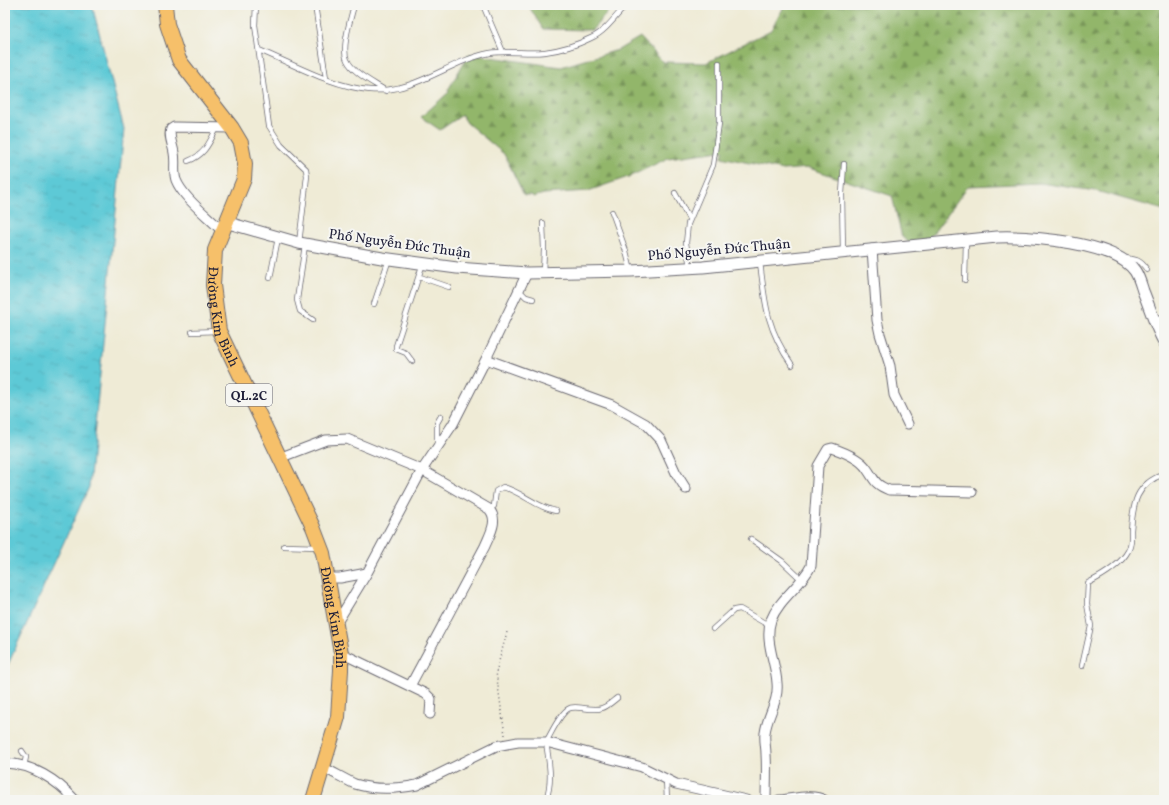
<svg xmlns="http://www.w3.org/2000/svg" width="1169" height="805" font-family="Vollkorn,serif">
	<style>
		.forest { fill: url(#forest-firs); stroke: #5a6c52 }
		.water { fill: url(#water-ripples); stroke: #407688 }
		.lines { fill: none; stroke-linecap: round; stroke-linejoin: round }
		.service-casing { stroke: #6a6871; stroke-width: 6 }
		.minor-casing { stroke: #6a6871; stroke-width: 11 }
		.tertiary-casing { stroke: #6a6871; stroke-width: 13 }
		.primary-casing { stroke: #6a6871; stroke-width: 16 }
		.path { stroke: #6a6871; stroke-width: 1.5; stroke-dasharray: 1 3; stroke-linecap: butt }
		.service { stroke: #fff; stroke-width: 4.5 }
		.minor { stroke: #fff; stroke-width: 9 }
		.tertiary { stroke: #fff; stroke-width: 11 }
		.primary { stroke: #f6c06b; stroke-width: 14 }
		.labels { text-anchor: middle; stroke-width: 4; stroke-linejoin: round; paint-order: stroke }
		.shield { fill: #f6f6f2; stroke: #626272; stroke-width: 1 }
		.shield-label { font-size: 13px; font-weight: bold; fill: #22223b }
		.street-label { font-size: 14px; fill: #22223b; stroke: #f6f6f2 }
	</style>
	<defs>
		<pattern id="forest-firs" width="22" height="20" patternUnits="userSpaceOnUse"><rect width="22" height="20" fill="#92b66a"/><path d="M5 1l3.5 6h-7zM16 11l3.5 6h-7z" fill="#779458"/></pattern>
		<pattern id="water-ripples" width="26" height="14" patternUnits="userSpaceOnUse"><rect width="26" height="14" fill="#5dc9d6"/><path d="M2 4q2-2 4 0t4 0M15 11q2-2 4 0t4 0" fill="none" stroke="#51acb9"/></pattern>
	</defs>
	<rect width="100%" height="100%" fill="#f6f6f2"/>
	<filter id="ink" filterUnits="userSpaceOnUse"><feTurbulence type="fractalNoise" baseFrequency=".025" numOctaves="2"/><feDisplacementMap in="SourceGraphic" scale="8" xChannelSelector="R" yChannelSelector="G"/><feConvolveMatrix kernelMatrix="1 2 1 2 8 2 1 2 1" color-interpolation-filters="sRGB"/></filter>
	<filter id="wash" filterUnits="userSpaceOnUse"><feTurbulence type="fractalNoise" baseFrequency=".012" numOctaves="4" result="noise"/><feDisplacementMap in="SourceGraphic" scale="16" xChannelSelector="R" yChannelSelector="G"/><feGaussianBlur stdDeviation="0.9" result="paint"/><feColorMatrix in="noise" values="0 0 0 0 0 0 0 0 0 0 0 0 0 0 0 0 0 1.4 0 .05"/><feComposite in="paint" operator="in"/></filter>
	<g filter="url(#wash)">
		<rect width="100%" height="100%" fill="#efebd6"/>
		<path class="forest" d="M528,5H614L592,30L543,29Z
			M785,5H1164V210L1096,191L1040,183L968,186L920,251L902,237L892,196L809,168L783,170L721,157L724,151H720L668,158L631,176L588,191L544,194L533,197L532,195H524L504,154L467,123L462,115L440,130L421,117L449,92L448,90L469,54L561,67L618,50L640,37L663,62L706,63L771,30Z"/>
		<path class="water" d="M5,5H92L124,129L89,487L5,671Z"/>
	</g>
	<g filter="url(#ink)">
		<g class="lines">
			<defs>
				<path id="service" d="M256,5L255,25L269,126L281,145L306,169L307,176L299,243
					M315,5L326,78
					M354,5C351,18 341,48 347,60C353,73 374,83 386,91
					M483,5L503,52
					M259,50C293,64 333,87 370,90C415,94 448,61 490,53C508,50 527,54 545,52C560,50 577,45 591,38C605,32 616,16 626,5
					M188,161C205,155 209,143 217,128
					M675,193L689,219
					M612,212L626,251L631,271
					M543,223L544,250L543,273
					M305,245L297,300L300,311L313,320
					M843,252L842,194L844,164
					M1124,258C1136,259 1141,260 1147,270
					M760,262C765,305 767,329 792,365
					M690,267L686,243L688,224L713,165L719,123V63
					M420,277L449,287
					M270,278L278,238
					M965,280L966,241
					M519,290L526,297L533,299
					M374,304L389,259
					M1154,321L1164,318
					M192,332L217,331
					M412,361L406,353L396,349V346L423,263
					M437,446V423L441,416
					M489,509L494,506L496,491L503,487C522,492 537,508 556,511
					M751,539L782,561L802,580
					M284,546L319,547
					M713,629L734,610L740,609L770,626
					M1082,666L1091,626L1087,604L1088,583C1102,576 1120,566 1128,551C1132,545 1131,537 1131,530C1133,503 1136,484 1164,474
					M22,751L26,757L24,766
					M666,779L667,800
					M546,800C553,780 549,763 546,742C552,732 559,715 568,709C575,704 592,712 602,708C607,707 613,701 617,698"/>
				<path id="minor" d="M222,231C209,217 183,198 176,180C173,171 176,162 174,153C173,145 168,136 171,129L174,127L232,128
					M872,249L877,320L880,334L890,366L894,395L908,424
					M486,359L612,405L646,424L661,440L676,473L686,489
					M279,458L326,440L347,439L422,470L489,509C499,520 490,534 485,546L410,686
					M327,578H340L367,573
					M336,624L367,573L422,470L453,424L486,359L527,273
					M341,653L426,694L431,699L430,714
					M5,763C32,764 57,780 75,800
					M322,767C333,772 344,779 355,784C374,790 397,789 417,785L496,746L518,742H546L642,767L676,784L746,800
					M766,800C766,785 767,769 766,754C766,747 764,740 765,733C767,715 779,702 777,683C776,663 764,641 771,620C779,599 801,586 811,566L818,466L828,449L832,448C844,452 860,458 867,469C875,480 874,484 889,490L972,492
					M779,800C792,799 813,793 824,800"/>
				<path id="tertiary" d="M225,222L299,243L382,258L457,268L527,273L631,271L703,267L997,237C1030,236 1115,242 1135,271C1139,277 1141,285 1143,291C1150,308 1155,326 1164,342"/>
				<g id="primary">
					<path id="s1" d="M165,5L167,24L179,60L232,128L241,143L245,164L244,179L215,250L213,285L219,331L313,527L323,553L341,653V670L338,717L313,800"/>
				</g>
			</defs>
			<use href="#service" class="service-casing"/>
			<use href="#minor" class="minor-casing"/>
			<use href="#tertiary" class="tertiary-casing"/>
			<use href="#primary" class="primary-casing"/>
			<path class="path" d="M505,735L496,672L507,632"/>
			<use href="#service" class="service"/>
			<use href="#minor" class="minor"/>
			<use href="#tertiary" class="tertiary"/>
			<use href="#primary" class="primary"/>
		</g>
	</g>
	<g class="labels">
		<rect class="shield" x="226" y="384" width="46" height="22" rx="3"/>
		<g class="shield-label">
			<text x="249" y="400">QL.2C</text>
		</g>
		<g class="street-label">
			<text transform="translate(400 243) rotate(8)" y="5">Phố Nguyễn Đức Thuận</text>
			<text transform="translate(719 249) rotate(-5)" y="5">Phố Nguyễn Đức Thuận</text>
			<text dy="5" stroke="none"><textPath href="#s1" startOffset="342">Đường Kim Bình</textPath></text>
			<text dy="5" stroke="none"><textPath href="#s1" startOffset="666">Đường Kim Bình</textPath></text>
		</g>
	</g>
	<rect width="1169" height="805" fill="none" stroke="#f6f6f2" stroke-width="20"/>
</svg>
